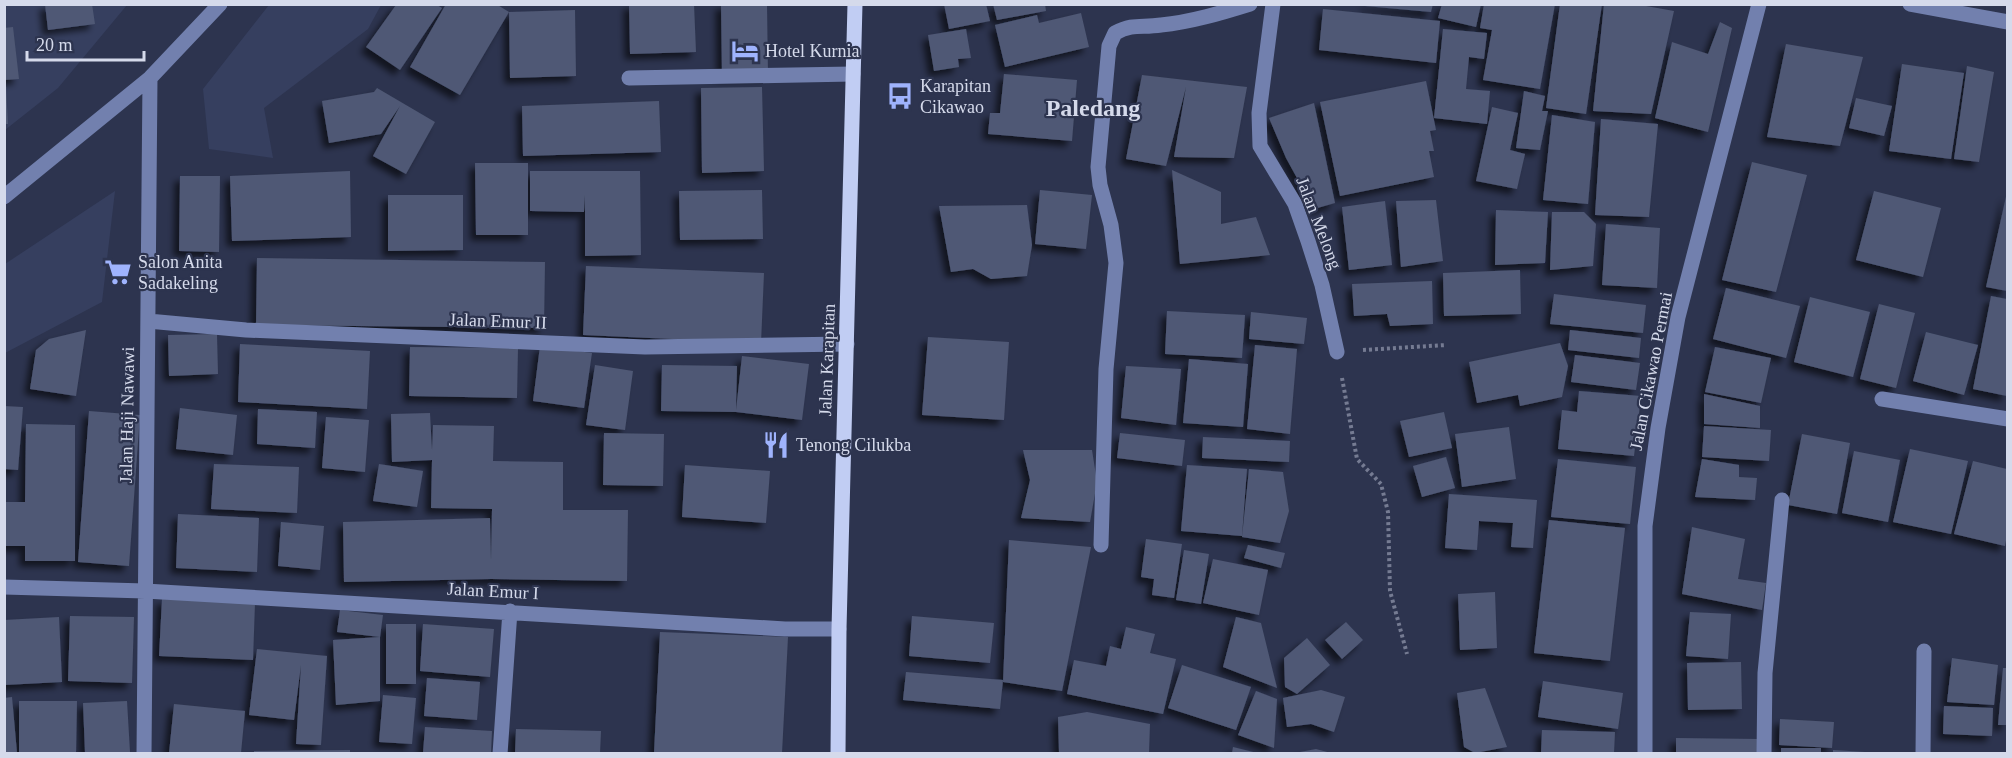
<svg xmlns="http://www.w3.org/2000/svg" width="2012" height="758" font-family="'Times New Roman',serif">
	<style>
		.built { fill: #363f5f }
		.building { fill: #4f5874; filter: url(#shadow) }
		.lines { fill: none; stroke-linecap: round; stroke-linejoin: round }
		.path { stroke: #757b92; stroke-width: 4; stroke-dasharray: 3 3; stroke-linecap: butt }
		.minor { stroke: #7280ae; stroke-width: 15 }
		.major { stroke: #c1cdf3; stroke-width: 15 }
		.labels { text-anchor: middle; stroke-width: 4.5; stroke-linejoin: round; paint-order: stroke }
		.poi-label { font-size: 18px; fill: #d5daeb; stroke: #2d344f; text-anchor: start }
		.street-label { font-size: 18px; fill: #d5daeb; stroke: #2d344f }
		.district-label { font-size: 24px; font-weight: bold; fill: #d5daeb; stroke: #2d344f }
	</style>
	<defs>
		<filter id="shadow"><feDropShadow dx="-5.5" dy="5.5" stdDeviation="3" flood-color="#0009"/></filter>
	</defs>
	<rect width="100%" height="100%" fill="#2d344f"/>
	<path class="built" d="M5,5H127L58,88L5,130Z
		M269,5H381L368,29L264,108L273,158L209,149L203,89Z
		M115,191L102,302L5,353V264Z"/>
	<path class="building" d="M45,4H92L95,24L48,30Z
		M446,4H496L509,12L575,10L576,76L510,78L509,12L460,95L410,67Z
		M629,4H694L696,52L630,54Z
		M721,4H767L768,75L722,76Z
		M944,4H986L990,21L949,29Z
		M993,4H1045L1046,11L997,20Z
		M1365,4H1433L1431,12L1365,6Z
		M1442,4H1481L1476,27L1438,18Z
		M1484,4H1555L1540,89L1483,80L1492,30L1480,28Z
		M1560,4H1602L1586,114L1546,108Z
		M1604,4H1635L1674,11L1651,114L1593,111Z
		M396,5H437L442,8L400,70L366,47Z
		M1323,9L1440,21L1436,63L1319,50Z
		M1081,13L1089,47L1005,67L995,25L1037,15L1039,23Z
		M1720,22L1732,28L1708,132L1655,118L1672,42L1708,54Z
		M13,27L19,79L4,80V28Z
		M966,29L971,58L958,59L959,67L934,71L928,35Z
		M1443,29L1487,33L1484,59L1469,57L1466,89L1490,91L1487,124L1434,118Z
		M1786,44L1863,57L1840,146L1767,137Z
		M1902,64L1964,73L1951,159L1889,151Z
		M1967,66L1994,72L1979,162L1954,159Z
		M1004,74L1077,80L1072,141L988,134L990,113H1000Z
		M1142,75L1247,87L1234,158L1174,157L1186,87L1166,166L1126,159Z
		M1426,81L1436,130L1430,131L1434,151H1429L1434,177L1340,196L1320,102Z
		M4,87H6L8,124H4Z
		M762,87L764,171L702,173L701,88Z
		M377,88L435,122L406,174L373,156L400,106L381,134L329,143L322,101L374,92Z
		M1524,91L1545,96L1542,111H1548L1540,150L1516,148Z
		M1856,98L1892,106L1884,136L1849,128Z
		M659,101L661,152L523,156L522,106Z
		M1314,103L1335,203L1314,209L1286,158L1269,118Z
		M1492,107L1518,113L1510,150L1525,154L1517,189L1476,181Z
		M1552,115L1595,122L1588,204L1543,200Z
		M1601,119L1658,124L1649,217L1595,215Z
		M1752,162L1807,175L1776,292L1722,280Z
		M475,163H528V235H476Z
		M1172,170L1221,192V224L1256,217L1270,255L1180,264Z
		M350,171L351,237L232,241L230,176Z
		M530,171H640L641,255L585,256V195L584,212L530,211Z
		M180,176H220L219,252L179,251Z
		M762,190L763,239L680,240L679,191Z
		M1040,190L1092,195L1086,249L1035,244Z
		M1874,191L1941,208L1923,277L1856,260Z
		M2007,192V291L1986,287Z
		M388,195H463V250L388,251Z
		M1436,200L1443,261L1401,267L1396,201Z
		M1385,201L1392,265L1349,270L1342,207Z
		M1027,205L1032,245L1027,276L991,279L973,269L951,272L939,206Z
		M1496,210L1548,212L1545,263L1495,265Z
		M1552,212H1584L1596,224L1593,266L1550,270Z
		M1606,224L1660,228L1657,288L1602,285Z
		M257,258L545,262L544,328L256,325Z
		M586,266L764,273L761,343L583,335Z
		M1520,270L1521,314L1444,316L1443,273Z
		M1432,281L1433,324L1390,326L1387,314L1354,316L1352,284Z
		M1726,288L1800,306L1786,358L1713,339Z
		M1554,294L1646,305L1643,333L1550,324Z
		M1991,296L2007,299V396L1973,389Z
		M1810,297L1870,312L1853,377L1794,362Z
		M1879,304L1915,313L1896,388L1860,379Z
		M1167,311L1245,315L1242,358L1165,354Z
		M1251,312L1307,318L1304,344L1249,339Z
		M86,330L76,396L30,389L36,350L49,339Z
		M1570,330L1641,338L1639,358L1568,350Z
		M1926,332L1978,345L1964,395L1913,381Z
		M217,334L218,374L169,376L168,335Z
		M928,337L1009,342L1004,420L922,415Z
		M1560,343L1568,366L1562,397L1520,406L1518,395L1477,403L1469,362Z
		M240,344L370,351L367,409L238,402Z
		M1255,345L1297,349L1290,434L1247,429Z
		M540,346L592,353L584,408L533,401Z
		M410,347L518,348L517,398L409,396Z
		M1715,347L1771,358L1761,403L1705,392Z
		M1575,355L1640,363L1636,390L1571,382Z
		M742,356L809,364L802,420L736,412L661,411L662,365L737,366L736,410Z
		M1189,359L1248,364L1243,427L1183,423Z
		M595,365L633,371L625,430L586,425Z
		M1126,366L1181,369L1176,425L1121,418Z
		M1579,391L1641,396L1634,456L1558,449L1562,410L1577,412Z
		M1704,394L1760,406V428L1704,424Z
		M4,406L23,407L18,470L4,469Z
		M180,408L237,415L233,455L176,449Z
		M258,409L317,412L315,448L257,444Z
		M89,411L140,415L129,566L78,562Z
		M1444,412L1452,448L1409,457L1400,421Z
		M430,413L432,450L433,425L494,426L493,461L563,462V510H628L627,581L491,579L344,582L343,522L490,518L491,560L492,509L431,508L432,460L392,462L391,414Z
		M326,417L369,420L365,472L322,468Z
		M26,424L75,425V561H25V546H4V502H25Z
		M1704,426L1771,430L1769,461L1702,457Z
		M1509,427L1516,479L1462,487L1455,434Z
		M604,433L664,434L663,486L603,485Z
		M1120,433L1185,440L1182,466L1117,458Z
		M1802,434L1850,443L1837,514L1788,505Z
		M1203,437L1290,441L1289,462L1202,458Z
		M1910,449L1968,461L1951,534L1893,522Z
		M1023,450H1092L1097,482L1090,522L1021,518L1030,480Z
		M1854,451L1900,460L1888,522L1842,513Z
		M1446,457L1455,488L1422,497L1413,466Z
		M1558,459L1636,467L1630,524L1551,517Z
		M1702,459L1739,465V477L1757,478L1755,500L1695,497Z
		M1973,461L2007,469V535L2005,546L1954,534Z
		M214,464L299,467L297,513L211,509Z
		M379,464L423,471L417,507L373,501Z
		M685,465L770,471L766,523L682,517Z
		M1187,465L1247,469L1242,536L1181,531Z
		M1249,469L1283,472L1289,511L1280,543L1242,537Z
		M1449,494L1537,500L1533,548L1511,547L1513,523L1479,521L1477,550L1445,548Z
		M178,514L259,518L257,572L176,568Z
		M1549,520L1625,528L1610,661L1534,653Z
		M281,522L324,526L320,570L278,566Z
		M1692,527L1745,539L1738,579L1766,583L1762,610L1682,594Z
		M1146,539L1182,544L1174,598L1152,595L1154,579L1141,577Z
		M1009,540L1091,547L1062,691L1003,682Z
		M1248,545L1285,553L1281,568L1244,558Z
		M1184,550L1209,554L1201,604L1176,600Z
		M1213,559L1268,570L1259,615L1203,603Z
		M1495,592L1497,648L1460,650L1458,594Z
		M162,599L255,603L253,660L159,656Z
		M340,610L383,615L380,637V701L336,705L333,640L380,637L337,632Z
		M1690,612L1731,614L1728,659L1686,656Z
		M70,616L134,617L132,683L68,681Z
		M912,616L994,623L990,663L909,656Z
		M59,617L62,682L4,685V620Z
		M1236,617L1261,623L1277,688L1223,667Z
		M1346,622L1363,640L1342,659L1325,640Z
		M386,624H416V684H386Z
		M423,624L494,629L490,677L420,671Z
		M1126,627L1155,634L1150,653L1176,659L1163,714L1067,694L1074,660L1106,666L1110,646L1121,649Z
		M660,632L788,637L782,753H654Z
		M1307,638L1330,665L1297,694L1285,687L1284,658Z
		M257,649L327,656L321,745L296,744L301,665L294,720L249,715Z
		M1952,658L1998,665L1994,705L1947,702Z
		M1741,662L1742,709L1688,710L1687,663Z
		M1182,665L1251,687L1236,730L1168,708Z
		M2003,668H2007V725H1998Z
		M906,672L1003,680L1000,709L903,700Z
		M427,678L480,682L477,720L424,716Z
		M1543,681L1623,693L1618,729L1538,717Z
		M1485,688L1507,747L1475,753L1464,747L1457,693Z
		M1321,690L1345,697L1334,732L1311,724L1287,727L1283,698Z
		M1256,691L1277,699L1274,748L1238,735Z
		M383,695L416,698L412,744L379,742Z
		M12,697L17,753H4V698Z
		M19,701H77L76,753H19Z
		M127,701L130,752L85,753L83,703Z
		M174,704L245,711L241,753H169Z
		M1944,706L1993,708L1992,736L1943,734Z
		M1087,712L1150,724L1149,753H1059L1058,717Z
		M1780,719L1834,722L1832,748L1779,745Z
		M425,727L492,731L491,753H423Z
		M516,729L601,731L600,753H515Z
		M1542,730L1615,732L1614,753H1541Z
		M1676,738L1759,739V753H1676Z
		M1233,747L1257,753H1232Z
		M1781,748H1821V753H1781Z
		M1316,749L1331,753H1300V752Z
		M350,750V753H254V751Z
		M1833,750L1865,752V753H1833Z"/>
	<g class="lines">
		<path class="path" d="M1363,350L1446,345
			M1342,378L1357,459L1381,484L1388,512L1390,591L1407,654"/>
		<path class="minor" d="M1273,4L1259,113L1260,146L1295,204L1308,241L1322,285L1337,352
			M1910,4L2008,22
			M629,78L853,74
			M4,197L150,78L220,4
			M148,321L246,330L645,347L847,344
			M1882,399L2008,419
			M1101,545L1106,369L1116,263L1111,225L1100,185L1098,167L1109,46L1115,33C1134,23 1141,28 1161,25C1191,22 1221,13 1250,4
			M4,587L145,591L785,629H839
			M144,754L150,78
			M500,754L510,611
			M1645,754V526L1658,428L1678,317L1759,4
			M1764,754L1765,673L1782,500
			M1923,754L1924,651"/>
		<path class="major" d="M838,754L839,629L855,4"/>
	</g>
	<defs>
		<symbol id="hotel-bare" viewBox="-9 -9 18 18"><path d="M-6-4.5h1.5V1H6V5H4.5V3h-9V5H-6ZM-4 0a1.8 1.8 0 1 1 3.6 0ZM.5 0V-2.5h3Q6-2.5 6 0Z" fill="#9fb3fd" stroke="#2d344f" stroke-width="2.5" paint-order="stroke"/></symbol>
		<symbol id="bus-bare" viewBox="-9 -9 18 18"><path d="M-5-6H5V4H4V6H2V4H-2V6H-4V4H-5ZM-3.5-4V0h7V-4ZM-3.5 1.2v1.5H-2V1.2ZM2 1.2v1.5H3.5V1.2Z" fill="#9fb3fd" stroke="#2d344f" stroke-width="2.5" paint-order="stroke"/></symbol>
		<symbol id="supermarket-bare" viewBox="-9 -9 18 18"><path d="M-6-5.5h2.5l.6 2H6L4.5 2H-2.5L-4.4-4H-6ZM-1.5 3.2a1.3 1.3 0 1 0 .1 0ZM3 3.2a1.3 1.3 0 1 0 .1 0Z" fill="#9fb3fd" stroke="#2d344f" stroke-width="2.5" paint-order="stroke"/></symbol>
		<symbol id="restaurant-bare" viewBox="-9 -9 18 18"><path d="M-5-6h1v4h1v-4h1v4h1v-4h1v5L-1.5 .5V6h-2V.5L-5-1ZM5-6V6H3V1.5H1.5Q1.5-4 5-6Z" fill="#9fb3fd" stroke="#2d344f" stroke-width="2.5" paint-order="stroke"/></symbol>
	</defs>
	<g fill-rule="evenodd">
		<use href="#hotel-bare" x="726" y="32" width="38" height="38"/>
		<use href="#bus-bare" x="881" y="77" width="38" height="38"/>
		<use href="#supermarket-bare" x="99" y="253" width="38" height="38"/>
		<use href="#restaurant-bare" x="757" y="426" width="38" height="38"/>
	</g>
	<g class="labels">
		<g class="poi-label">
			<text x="765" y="57">Hotel Kurnia</text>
			<text x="920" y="92">Karapitan<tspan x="920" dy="21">Cikawao</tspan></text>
			<text x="138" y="268">Salon Anita<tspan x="138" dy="21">Sadakeling</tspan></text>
			<text x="796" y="451">Tenong Cilukba</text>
		</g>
		<g class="street-label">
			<text transform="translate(1319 223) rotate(69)" y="6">Jalan Melong</text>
			<text transform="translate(498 321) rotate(2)" y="6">Jalan Emur II</text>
			<text transform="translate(827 360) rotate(-88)" y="6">Jalan Karapitan</text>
			<text transform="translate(1651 371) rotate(-79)" y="6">Jalan Cikawao Permai</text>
			<text transform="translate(127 415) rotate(-89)" y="6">Jalan Haji Nawawi</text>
			<text transform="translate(493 591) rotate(3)" y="6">Jalan Emur I</text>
		</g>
		<g class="district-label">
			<text x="1093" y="116">Paledang</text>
		</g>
	</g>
	<rect width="2012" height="758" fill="none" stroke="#d5daeb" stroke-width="12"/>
	<path d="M27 51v9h117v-9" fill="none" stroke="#d5daeb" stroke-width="3"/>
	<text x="36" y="51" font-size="18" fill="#d5daeb" stroke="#2d344f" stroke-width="4.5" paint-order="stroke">20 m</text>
</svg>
